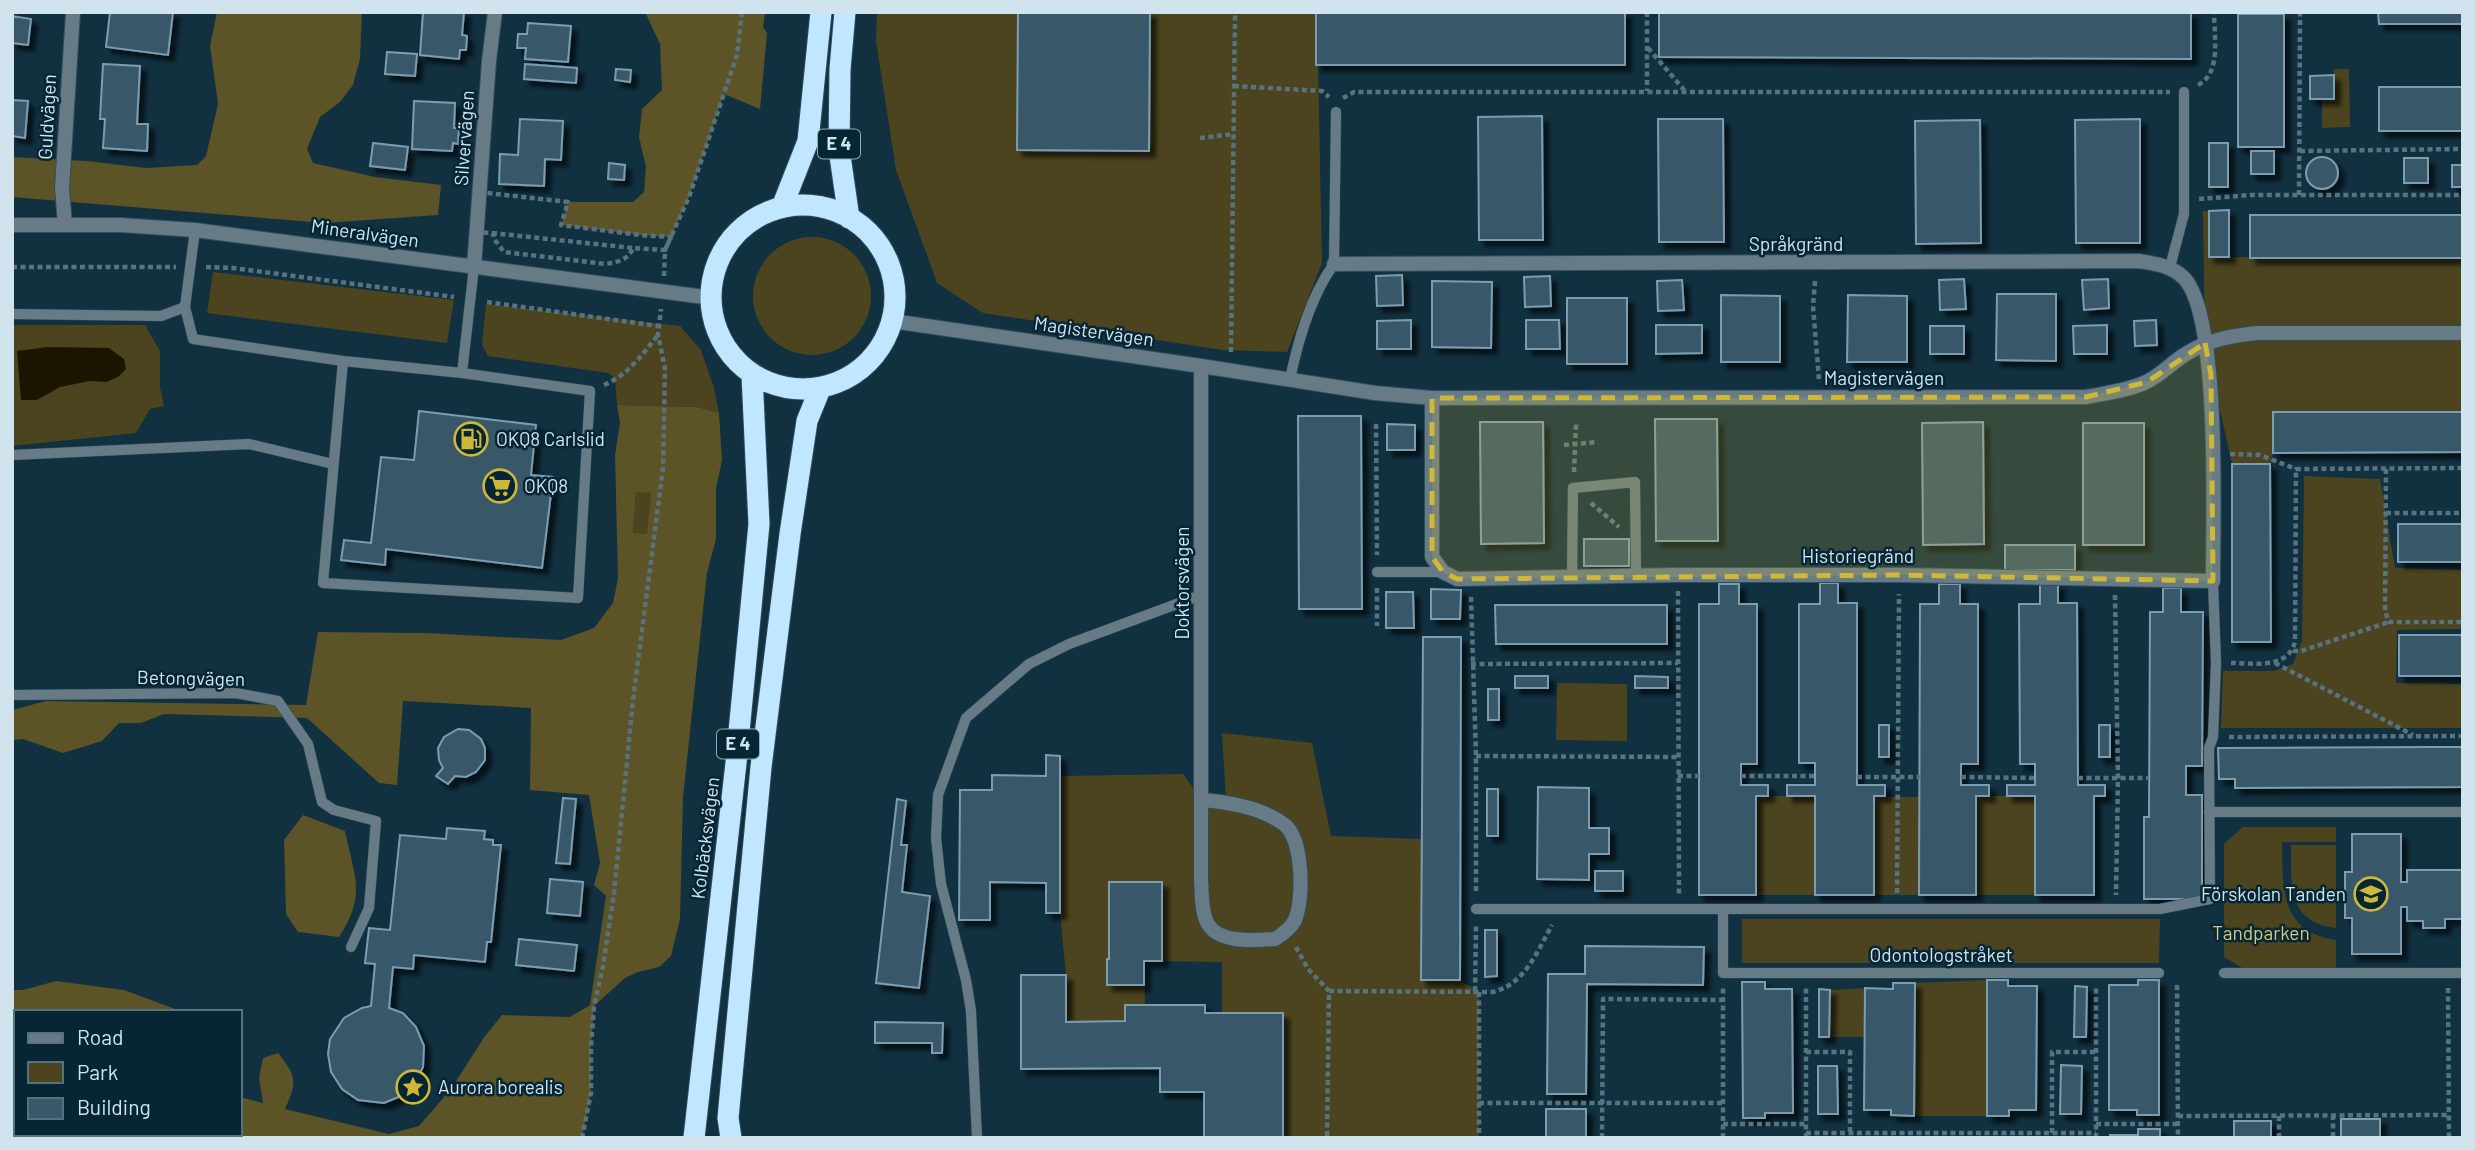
<svg xmlns="http://www.w3.org/2000/svg" width="2475" height="1150" font-family="Barlow,sans-serif">
	<style>
		.green { fill: #4b441e }
		.forest { fill: #5c5326; fill-rule: evenodd }
		.water { fill: #1a1501 }
		.building { fill: #39586a; stroke: #7b9db1; stroke-width: 2; filter: url(#shadow) }
		.lines { fill: none; stroke-linecap: round; stroke-linejoin: round }
		.lane-casing { stroke: #304d5c; stroke-width: 11 }
		.street-casing { stroke: #304d5c; stroke-width: 16 }
		.highway-casing { stroke: #304d5c; stroke-width: 23 }
		.path { stroke: #587380; stroke-width: 4.5; stroke-dasharray: 5 3.5; stroke-linecap: butt }
		.lane { stroke: #677b86; stroke-width: 10 }
		.street { stroke: #677b86; stroke-width: 14 }
		.highway { stroke: #c0e7ff; stroke-width: 21 }
		.marked { fill: #cfb837; fill-opacity: 0.2; stroke: #cfb837; stroke-width: 5; stroke-dasharray: 14 9; stroke-linejoin: round }
		.labels { text-anchor: middle; stroke-width: 5; stroke-linejoin: round; paint-order: stroke }
		.shield { fill: #062636; stroke: #94aab6; stroke-width: 2 }
		.shield-label { font-size: 18px; font-weight: bold; fill: #d1e3ed }
		.street-label { font-size: 19px; fill: #d1e3ed; stroke: #062636 }
		.poi-label { font-size: 19px; fill: #d1e3ed; stroke: #062636; text-anchor: start }
		.park-label { font-size: 19px; fill: #d5c77d; stroke: #062636 }
	</style>
	<defs>
		<filter id="shadow"><feDropShadow dx="6" dy="6" stdDeviation="2" flood-color="#0009"/></filter>
	</defs>
	<rect width="100%" height="100%" fill="#113040"/>
	<path class="green" d="M877,12H1317L1322,263L1287,352L1222,350L983,313L937,283L896,170L876,41Z
		M2334,69H2349L2350,127L2322,128V99H2334Z
		M2203,211H2209L2210,257L2463,258V412H2273V453L2270,464H2232L2205,343Z
		M753 296a59 59 0 1 1 118 0a59 59 0 1 1-118 0Z
		M213,272L454,300L447,343L207,313Z
		M486,304L680,326L701,350L714,388L719,413L697,407L617,405L615,378L608,373L488,356L482,345Z
		M12,325H145L160,351V387L164,406L150,409L136,433L12,446Z
		M2304,476L2380,479L2395,568L2463,570V629L2397,630L2396,683L2463,684V728H2221L2223,671H2274L2293,664L2302,640Z
		M636,491L651,492L648,534H633Z
		M1557,683L1627,684V741L1556,740Z
		M1222,733L1312,743L1331,836L1422,839L1421,980H1460L1479,992V1138H1283L1222,1013V962L1144,961L1145,1005L1125,1021L1066,1022V975L1060,913V776L1183,774L1202,800L1226,801Z
		M1756,796H1815V895H1756Z
		M1976,796H2035V895H1976Z
		M1874,797H1920L1919,895H1874Z
		M2243,827H2336V842H2282C2283,888 2279,931 2336,940V970H2246L2224,957V844Z
		M2291,845H2336V928C2287,923 2291,884 2291,845Z
		M1742,919H2160L2159,963H1742Z
		M1987,980V1116H1914L1915,983Z
		M1865,988L1864,1037H1829L1830,990Z"/>
	<path class="forest" d="M217,12H362L360,59L353,85L340,102L320,117L307,149L313,163L375,177L441,185L438,215L324,223L12,197V157L87,161L146,168L197,165L206,156L218,104L210,46Z
		M645,12H765L763,27L767,33L760,109L724,94L689,197L671,237L640,235L561,225L568,202H633L644,192L646,167L639,137L642,109L662,90L660,44Z
		M617,405L697,407L719,413L722,460L716,488V539L707,573L683,797L680,919L671,956L659,967L638,972L625,978L594,1006L591,1047V1093L582,1138H12V990H23L56,981L124,990L178,1010V1012H16V1134H240V1097L263,1103L259,1078L263,1058L278,1053C297,1076 297,1083 285,1109L389,1134L419,1126L451,1089L485,1036L502,1015L570,1017L590,1005L606,896L594,885L600,863L589,795L530,790L531,708L403,701L397,785L379,783L307,718L164,714L141,723H119L102,741L63,753L23,739L12,740V710L46,701L306,705L318,632L425,633L561,640L594,628L613,603L618,578L615,455L620,423ZM636,492L651,493L647,534L633,533Z
		M303,815L345,831C354,876 367,894 339,937L298,932L286,914L284,840Z"/>
	<path class="water" d="M48,347L109,348L124,359L126,369L118,377L106,382L90,381L60,387L37,400H21L17,351Z"/>
	<path class="building" d="M12,12V16L31,19L28,45L12,43Z
		M110,12H173L168,55L106,47Z
		M423,12H464L462,35L467,36L466,50H460L459,59L420,55Z
		M1018,12H1150L1149,151L1017,150Z
		M1316,12H1625V65H1316Z
		M1659,12H2191V59L1659,57Z
		M2378,12H2463V24H2379Z
		M2238,14H2284V147H2238Z
		M528,23L571,26L568,62L525,59L526,48H517L518,34H527Z
		M387,52L417,54L415,76L385,74Z
		M103,64L140,66L137,124H148L147,151L103,148L105,119H100Z
		M525,64L577,68L576,83L524,79Z
		M616,69L631,70L630,82L615,80Z
		M2334,75V99H2310V76Z
		M2379,87H2463V131H2379Z
		M12,100L28,101L25,138L12,136Z
		M414,101L455,103L454,128H459L458,144L453,143L452,151L412,149Z
		M1542,116L1543,240H1479L1478,117Z
		M520,119L563,121L561,160L545,159L544,186L499,184L500,154L518,155Z
		M1658,119H1723L1724,242H1659Z
		M2140,119V243H2076L2075,120Z
		M1980,120L1981,243L1916,244L1915,121Z
		M373,143L408,147L405,170L370,166Z
		M2209,143H2228V187H2209Z
		M2251,151H2274V174H2251Z
		M2306 173a16 16 0 1 1 32 0a16 16 0 1 1-32 0Z
		M2404,158H2428V183H2404Z
		M609,163L625,165L624,180L608,179Z
		M2452,165H2463V187H2452Z
		M2229,210V257H2209V211Z
		M2250,215H2463V258H2250Z
		M1402,275L1403,305L1377,306L1376,276Z
		M1550,276L1551,306L1525,307L1524,277Z
		M1964,279L1966,309L1940,310L1939,280Z
		M2108,279L2109,308L2084,310L2082,280Z
		M1682,280L1684,310L1658,311L1657,281Z
		M1432,281L1492,282L1491,348L1432,347Z
		M1997,294H2056V361L1996,360Z
		M1721,295L1780,296V362H1721Z
		M1848,295L1907,296V362H1847Z
		M1567,298H1627V364H1567Z
		M1411,320V349H1377V321Z
		M1526,320H1559L1560,349H1526Z
		M2156,320L2157,345L2135,346L2134,321Z
		M1656,325H1702V353L1656,354Z
		M2107,325V354H2074L2073,326Z
		M1930,326H1964V354H1930Z
		M419,411L536,425L531,475L553,477L542,568L386,549L385,565L341,560L344,540L371,543L381,457L414,460Z
		M2273,412H2463V452L2273,453Z
		M1298,416H1361L1362,609H1299Z
		M1655,419H1717L1718,541H1656Z
		M1480,422H1543L1544,543L1481,544Z
		M1983,422L1984,544L1923,545L1922,423Z
		M2083,423H2144V545H2083Z
		M1387,424L1415,425V450H1387Z
		M2232,464H2270L2271,642H2232Z
		M2398,524H2463V562H2398Z
		M1584,539H1629V566H1584Z
		M2005,545H2075V570H2005Z
		M1820,583H1838V603H1857V785H1885V796H1874V895H1815V796H1787V785H1815V763H1799V604H1820Z
		M1719,584H1739V604H1757V764H1741V785H1768V796H1756V895H1699V604H1719Z
		M1939,584H1960V604H1978V764H1961V785H1989V796H1976V895H1919L1920,604H1939Z
		M2040,584H2058V603H2077L2078,785H2105V796H2094V895H2035V796H2007V785H2035V764H2020L2019,604H2040Z
		M2163,588H2181V612H2203L2202,766H2186V795H2202V899H2144V817H2149L2150,612H2163Z
		M1431,589L1461,590L1460,619H1431Z
		M1386,592H1413L1414,628H1386Z
		M1495,605H1667V644H1496Z
		M2399,635H2463V676H2399Z
		M1423,637H1461L1460,980H1421Z
		M1515,676H1548V688H1515Z
		M1635,676L1668,677V688H1635Z
		M1488,689H1499V720H1488Z
		M1879,725H1889V757H1879Z
		M2099,725H2110V757H2099Z
		M458,729L469,730L481,739L485,748V760L476,772L466,777L455,776L448,784L436,776L443,768L439,760L438,748L444,737Z
		M2430,747H2463V787L2235,788V779H2219L2218,748Z
		M1046,755L1060,756V913H1046V883L990,882V920H959L960,790H992V775L1046,776Z
		M1538,787L1589,788V828H1609V854H1589V880L1537,879Z
		M1487,789H1498V836H1487Z
		M563,798L576,799L570,864L556,863Z
		M897,799L906,801L901,845H907L902,892L930,896L919,988L876,983Z
		M447,828L485,831L484,839L493,840V845H501L491,942H487L485,962L414,955L413,969L393,967L389,1008L403,1013L416,1027L424,1046L423,1067L413,1087L401,1096L384,1103L358,1100L342,1089L331,1072L328,1054L330,1039L344,1018L362,1008L371,1006L375,964L365,963L369,928L390,930L400,835L446,839Z
		M2352,834H2401V882H2407V870H2463V919H2445V928H2423V921H2407V907H2401V954H2352V918H2345V872H2352Z
		M1595,871H1623V891H1595Z
		M550,879L583,882L580,916L547,913Z
		M1109,882H1162V961H1144V985H1107V959H1109Z
		M1485,930H1497V976L1485,977Z
		M519,939L577,945L574,971L516,965Z
		M1585,946L1704,947L1703,985L1587,984L1586,1094H1547L1548,974H1585Z
		M1021,975H1066V1022L1125,1021V1005H1205V1013H1283V1138H1204V1092H1160V1068L1021,1069Z
		M1987,980H2008V986H2037L2036,1110H2009V1116H1987Z
		M2138,980H2159V1115H2137V1110H2109V985H2138Z
		M1742,982H1765V989H1792L1793,1113H1765V1118H1743Z
		M1893,983H1915L1914,1116L1891,1115V1110H1864L1865,988L1893,989Z
		M2075,986L2087,987L2086,1037H2074Z
		M1819,989L1830,990L1829,1037H1819Z
		M875,1022L943,1023L942,1053H932V1043H875Z
		M2061,1065L2082,1066L2081,1114H2060Z
		M1818,1066H1837L1838,1114H1818Z
		M1546,1109H1586V1138H1546Z
		M2341,1119H2380V1138H2341Z
		M2234,1121H2271V1138H2234Z
		M2138,1129H2160V1138H2110V1135H2138Z"/>
	<g class="lines">
		<defs>
			<path id="lane" d="M195,230L185,307L193,339L343,361
				M2170,267L2184,214V92
				M12,314L161,316L185,307
				M343,361L462,373L590,391L578,598L323,583Z
				M462,373L474,267
				M1290,379C1298,341 1310,297 1334,264L1336,112
				M12,455L249,444L333,464
				M1377,572H1443
				M1572,578L1573,488L1635,482L1636,576
				M12,695L236,693L278,701L308,744L322,802L334,810L376,821L369,908L351,947
				M2209,812H2463
				M1476,909H2160L2210,899L2209,748L2213,737L2216,663L2213,581
				M1723,909V973H2159
				M2224,973H2463
				M977,1138L971,1011L966,980L941,884L936,838L938,795L966,718L1029,664L1069,644L1201,595"/>
			<path id="street" d="M12,225H120L195,230L712,298
				M65,225L62,188L73,12
				M1334,264L2139,261C2155,264 2170,265 2183,277C2221,313 2213,523 2213,581L1899,575H1678L1457,579L1443,572L1432,557V398
				M474,267L489,61L495,12
				M892,321L1201,366L1375,393L1432,398L2086,397C2105,393 2126,391 2144,383C2160,376 2170,364 2184,355C2207,340 2230,336 2257,333H2463
				M1201,366V880C1202,892 1201,913 1208,924C1219,944 1256,940 1275,939C1283,934 1291,928 1295,920C1304,899 1303,840 1285,825C1263,808 1228,802 1202,800"/>
			<path id="highway" d="M845,12L840,69L839,149L849,218
				M711 297a92 92 0 1 1 184 0a92 92 0 1 1-184 0Z
				M782,207L808,141L821,12
				M694,1138L736,763L759,524L752,375
				M731,1138L728,1118L761,767L790,534L807,421L820,389"/>
		</defs>
		<use href="#lane" class="lane-casing"/>
		<use href="#street" class="street-casing"/>
		<use href="#highway" class="highway-casing"/>
		<path class="path" d="M1647,12V91
			M1766,12V13
			M1829,12V13
			M1893,12V13
			M2020,12V14
			M2084,12V14
			M1957,13V12
			M1648,48L1685,91
			M2198,85C2222,73 2214,35 2214,12
			M1234,86L1322,91L1329,97
			M1343,98L1354,92H2170
			M1200,138L1234,134
			M2300,151L2463,149
			M479,192L568,202L561,225L640,235L671,237L665,250L633,248C628,260 618,262 605,264L504,252L494,239L493,233L476,232Z
			M2299,195L2300,12
			M2199,199L2251,195H2463
			M492,233L633,248
			M12,267H176
			M206,267L233,268L454,297
			M664,276L665,250L689,197L737,55L742,12
			M1815,281L1813,306L1819,380
			M487,302L658,326
			M1231,352L1235,12
			M604,385C628,375 642,355 658,335
			M1376,424L1377,555
			M1564,445L1598,442
			M2230,454L2260,455L2296,469
			M2386,469L2385,611L2389,622H2463
			M1574,472L1576,424
			M1591,503L1619,527
			M2386,513H2463
			M1377,588V626
			M1678,591L1679,894
			M2115,595L2118,778L2116,895
			M1471,597L1476,756V892
			M2293,651H2301L2389,622
			M2231,663C2254,663 2287,670 2295,642L2296,469L2463,468
			M2275,663L2413,735
			M1471,664L1678,663
			M2229,737L2463,736
			M1476,756L1678,757
			M1678,776H1699
			M1741,776H1815
			M1857,777H1920
			M1961,777L2035,778
			M2078,778H2149
			M1897,893L1899,594
			M1296,947L1308,969L1329,991L1327,1138
			M2177,985L2178,1138
			M2448,988L2449,1138
			M1329,991L1493,992C1525,984 1537,952 1552,925
			M1475,991L1476,926
			M1479,992V1138
			M1806,1052H1850V1133
			M1479,1103H1723
			M2333,1115V1138
			M2178,1116L2448,1115
			M2279,1116V1138
			M1723,1124H1806
			M2096,1124H2178
			M1806,1133H2096
			M2052,1133V1052H2096
			M582,1138L591,1093V1047L594,1006L603,966L614,893L633,700L663,468L665,369L658,334L661,309
			M1602,1138L1603,999L1723,1000
			M1723,1138V988
			M1806,1138V988
			M2096,1138V988"/>
		<use href="#lane" class="lane"/>
		<use href="#street" class="street"/>
		<use href="#highway" class="highway"/>
	</g>
	<path class="marked" d="M2205,343L2211,374L2213,581L1899,575L1457,579L1443,572L1432,557V398L2086,397L2147,382Z"/>
	<defs>
		<symbol id="fuel-ring" viewBox="-11 -11 22 22"><circle r="9.5" fill="#062636" stroke="#cfb837" stroke-width="1.5"/><path d="M-5.5-6h7V0h2V4h1.3V-2.5L3-4.5l.8-.8L6-3V5H2.5V1h-1V6h-7ZM-4.2-4.7v3.2H.2V-4.7Z" fill="#cfb837"/></symbol>
		<symbol id="supermarket-ring" viewBox="-11 -11 22 22"><circle r="9.5" fill="#062636" stroke="#cfb837" stroke-width="1.5"/><path d="M-6-5.5h2.5l.6 2H6L4.5 2H-2.5L-4.4-4H-6ZM-1.5 3.2a1.3 1.3 0 1 0 .1 0ZM3 3.2a1.3 1.3 0 1 0 .1 0Z" fill="#cfb837"/></symbol>
		<symbol id="school-ring" viewBox="-11 -11 22 22"><circle r="9.5" fill="#062636" stroke="#cfb837" stroke-width="1.5"/><path d="M0-5L7-2L0 1L-7-2ZM-4 1L0 2.5L4 1V4Q0 6-4 4Z" fill="#cfb837"/></symbol>
		<symbol id="sight-ring" viewBox="-11 -11 22 22"><circle r="9.5" fill="#062636" stroke="#cfb837" stroke-width="1.5"/><path d="M0-6L1.8-2.2L6-1.7L2.9 1.2L3.7 5.4L0 3.3L-3.7 5.4L-2.9 1.2L-6-1.7L-1.8-2.2Z" fill="#cfb837"/></symbol>
	</defs>
	<g fill-rule="evenodd">
		<use href="#fuel-ring" x="452" y="420" width="38" height="38"/>
		<use href="#supermarket-ring" x="481" y="467" width="38" height="38"/>
		<use href="#school-ring" x="2352" y="875" width="38" height="38"/>
		<use href="#sight-ring" x="394" y="1068" width="38" height="38"/>
	</g>
	<g class="labels">
		<g class="shield">
			<rect x="818" y="129.5" width="42" height="29" rx="5"/>
			<rect x="717" y="729.5" width="42" height="29" rx="5"/>
		</g>
		<g class="shield-label">
			<text x="839" y="150">E 4</text>
			<text x="738" y="750">E 4</text>
		</g>
		<g class="street-label">
			<text transform="translate(47 117) rotate(-87)" y="7">Guldvägen</text>
			<text transform="translate(464 138) rotate(-86)" y="7">Silvervägen</text>
			<text transform="translate(365 233) rotate(8)" y="7">Mineralvägen</text>
			<text x="1796" y="251">Språkgränd</text>
			<text transform="translate(1094 331) rotate(8)" y="7">Magistervägen</text>
			<text x="1884" y="385">Magistervägen</text>
			<text x="1858" y="563">Historiegränd</text>
			<text transform="translate(1182 583) rotate(-90)" y="7">Doktorsvägen</text>
			<text transform="translate(191 678) rotate(1)" y="7">Betongvägen</text>
			<text transform="translate(705 838) rotate(-83)" y="7">Kolbäcksvägen</text>
			<text x="1941" y="962">Odontologstråket</text>
		</g>
		<g class="poi-label">
			<text x="496" y="446">OKQ8 Carlslid</text>
			<text x="524" y="493">OKQ8</text>
			<text x="2346" y="901" text-anchor="end">Förskolan Tanden</text>
			<text x="438" y="1094">Aurora borealis</text>
		</g>
		<g class="park-label">
			<text x="2261" y="940">Tandparken</text>
		</g>
	</g>
	<rect width="2475" height="1150" fill="none" stroke="#d1e3ed" stroke-width="28"/>
	<rect x="14" y="1010" width="228" height="126" fill="#062636" stroke="#57727f" stroke-width="2"/>
	<rect x="28" y="1033" width="35" height="10" fill="#677b86" stroke="#57727f" stroke-width="2"/>
	<text x="77" y="1045" font-size="21" fill="#d1e3ed">Road</text>
	<rect x="28" y="1062" width="35" height="21" fill="#4b441e" stroke="#57727f" stroke-width="2"/>
	<text x="77" y="1080" font-size="21" fill="#d1e3ed">Park</text>
	<rect x="28" y="1098" width="35" height="21" fill="#39586a" stroke="#57727f" stroke-width="2"/>
	<text x="77" y="1115" font-size="21" fill="#d1e3ed">Building</text>
</svg>
